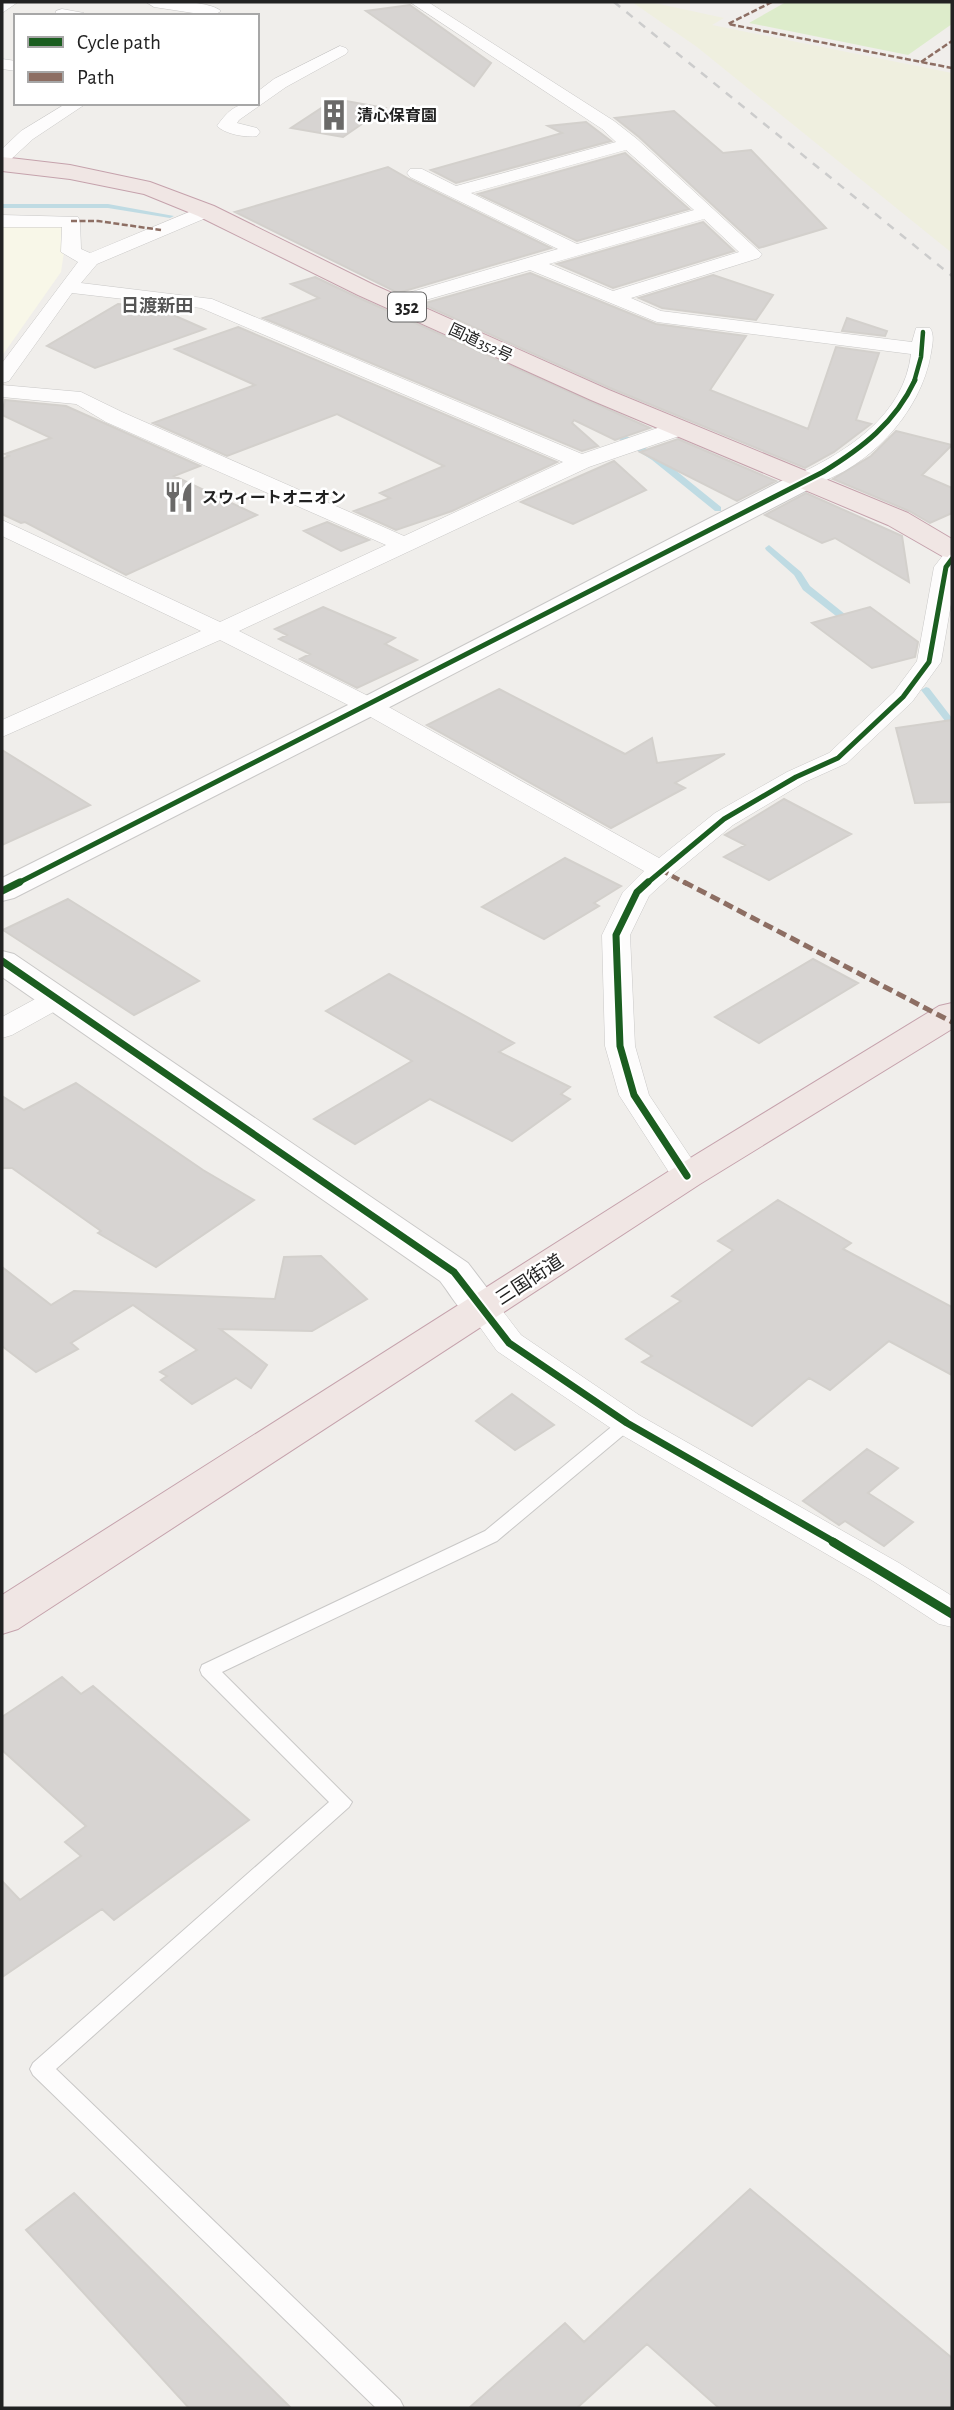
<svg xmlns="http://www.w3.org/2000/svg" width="954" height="2410" font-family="'Alegreya Sans','Noto Sans JP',sans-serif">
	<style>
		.education { fill: #f8f7e8 }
		.farmland { fill: #efefdf }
		.grass { fill: #ddeccb }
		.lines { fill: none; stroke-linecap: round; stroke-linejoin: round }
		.stream { fill: #bfdbe3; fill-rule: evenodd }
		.building { fill: #d7d4d2; stroke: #d3d0cc; stroke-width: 2 }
		.service-casing { stroke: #c9c8c7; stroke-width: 2 }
		.minor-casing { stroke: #c9c8c7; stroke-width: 1 }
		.tertiary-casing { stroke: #c9c8c7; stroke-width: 2 }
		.trunk-casing { stroke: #c5a2ac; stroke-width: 2 }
		.service { fill: #fdfcfc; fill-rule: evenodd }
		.minor { fill: #fdfcfc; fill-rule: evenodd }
		.tertiary { fill: #fdfcfc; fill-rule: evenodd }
		.trunk { fill: #f0e6e4; fill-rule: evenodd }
		.rail { stroke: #ccc; stroke-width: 2.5; stroke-dasharray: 8 8; stroke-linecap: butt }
		.quiet-far2 { stroke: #8d6e63; stroke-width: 2.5; stroke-dasharray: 6 2.5; stroke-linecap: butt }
		.quiet-far1 { stroke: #8d6e63; stroke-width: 4.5; stroke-dasharray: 8 4.5; stroke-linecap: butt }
		.quiet { stroke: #8d6e63; stroke-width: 5; stroke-dasharray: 10 5; stroke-linecap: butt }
		.cycleway-far3-casing { stroke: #fff; stroke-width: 7 }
		.cycleway-far2-casing { stroke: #fff; stroke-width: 9 }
		.cycleway-far1-casing { stroke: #fff; stroke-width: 11 }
		.cycleway-casing { stroke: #fff; stroke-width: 13 }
		.cycleway-far3 { stroke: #1b5e20; stroke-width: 4.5 }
		.cycleway-far2 { stroke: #1b5e20; stroke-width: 5 }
		.cycleway-far1 { stroke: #1b5e20; stroke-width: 7 }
		.cycleway { stroke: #1b5e20; stroke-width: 9 }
		.labels { text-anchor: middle; stroke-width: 5; stroke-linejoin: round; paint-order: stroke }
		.far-poi-label { font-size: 16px; font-weight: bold; fill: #222; stroke: #fff; text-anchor: start }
		.far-street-label { font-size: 16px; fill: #222; stroke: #fff }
		.far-neighbourhood-label { font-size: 18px; font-weight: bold; fill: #555; stroke: #fff }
		.shield { fill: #fff; stroke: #646464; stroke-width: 2 }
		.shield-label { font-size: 18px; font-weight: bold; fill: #222 }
		.street-label { font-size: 19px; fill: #222; stroke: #fff }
	</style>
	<rect width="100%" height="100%" fill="#f0eeeb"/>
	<path class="education" d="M2,224L68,225L61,272L2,356Z"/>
	<path class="farmland" d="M632,2H650L724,18L712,25L952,73V253L697,47Z"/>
	<path class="grass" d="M786,2H952V24L908,55L749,23Z"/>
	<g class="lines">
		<path class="stream" d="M2,204H108L174,216L170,218L108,208H2Z
			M605,426H611L658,456L721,507V511H715L652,460L605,430Z
			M769,545L801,572L810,586L856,623V627H850L803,590L794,575L766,550L765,548Z
			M926,687L929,688L952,718V727L949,726L921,690Z"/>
	</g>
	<path class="building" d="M410,5L491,63L474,86L366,11Z
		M335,99L385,108L343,137L291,128Z
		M674,111L723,153L751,150L826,228L759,248L639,137L615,118Z
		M586,122L611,141L456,183L431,170L562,133L548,126Z
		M625,153L689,209L577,241L478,194Z
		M388,167L409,179L551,248L398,293L235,212Z
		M703,222L734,251L613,288L557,264Z
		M530,273L656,324L746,336L710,390L808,429L836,347L879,353L856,420L871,424L834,452L805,468L610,388L422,304Z
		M713,275L773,295L756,320L662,308L639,298Z
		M315,277L357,297L650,428L615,440L574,420L572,423L598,446L582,451L263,318L319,298L291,284Z
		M118,304L155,307L205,329L95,368L47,346Z
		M847,318L887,331L885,336L842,331Z
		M238,327L557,462L452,511L396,530L354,511L390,498L380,493L444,466L337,414L227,456L153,423L255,385L175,349Z
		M5,400L66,406L200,466L174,476L257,515L126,575L25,522L21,523L2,514V459L9,456L5,454L51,438L2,415Z
		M896,431L952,445L922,475L952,488V513L930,523L909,511L833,479L871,456Z
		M678,439L776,481L737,501L640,452Z
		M614,461L646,490L573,524L521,502Z
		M806,493L902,536L909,582L835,538L822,543L765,515Z
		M327,522L369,540L341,551L304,531Z
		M323,607L395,638L385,644L417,660L357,688L300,659L310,654L279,639L287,635L275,629Z
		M870,607L918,642L915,657L872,668L812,623Z
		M499,689L625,754L652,738L657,763L725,754L675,783L685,788L611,828L427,725Z
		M952,720V802L915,803L896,728Z
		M2,750L90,805L2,845Z
		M784,799L851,834L769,880L724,857L745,845L725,835Z
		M565,858L621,886L594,903L599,906L544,939L482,907Z
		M68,899L199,981L134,1015L3,930Z
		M813,959L858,983L759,1043L715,1017Z
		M389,974L514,1043L499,1052L570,1087L561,1094L570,1099L512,1141L430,1099L355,1144L314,1119L412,1061L326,1011Z
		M76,1083L203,1170L254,1200L156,1267L98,1233L101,1231L12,1168H2V1096L24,1110Z
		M778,1200L851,1243L843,1249L952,1307V1375L889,1341L830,1390L809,1378L752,1426L642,1362L652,1356L626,1339L681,1301L672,1296L733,1250L718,1241Z
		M321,1256L367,1299L312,1331L220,1329L267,1365L251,1388L236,1378L192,1404L161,1380L167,1376L160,1372L197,1350L133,1305L71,1343L78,1349L36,1372L2,1346V1267L51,1305L74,1291L275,1299L284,1257Z
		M512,1394L554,1425L515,1450L476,1421Z
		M867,1449L898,1468L868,1493L913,1522L884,1546L845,1521L839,1525L803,1501Z
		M62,1677L81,1694L93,1686L249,1820L114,1920L102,1909L2,1977V1881L20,1900L81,1856L65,1842L86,1826L2,1750V1717Z
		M750,2189L952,2358V2408H719L647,2344L577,2408H469L565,2323L584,2342Z
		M74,2193L291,2408H189L26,2230Z"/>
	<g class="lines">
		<defs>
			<path id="service" d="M627,1417L633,1419L636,1423L633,1427L497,1541L222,1672L352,1802L349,1807L56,2069L400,2400L404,2408H376L33,2075L30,2069L33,2063L329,1802L202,1675L200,1670L202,1665L485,1531L621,1419Z"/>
			<path id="minor" d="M2,2H18L2,13Z
				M146,2C164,1 208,0 221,11L213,16L154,7Z
				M410,2H428L614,121L637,139L762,254L759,258L631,298L661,311L912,342L916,328H930C935,335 932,346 931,353C921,414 866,472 805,487L797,485L794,480L797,475C848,451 904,415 911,354L657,322L530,270L405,306H391L388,302L391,298L558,249L410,177L407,173L410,169H422L456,186L616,142L602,129ZM626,150L694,210L577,244L471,193ZM704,219L739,252L613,291L549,264Z
				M62,9L84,13L86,16H55L56,11Z
				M340,46L346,48L348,51L346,54L286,87L239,120L237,123L257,128L260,132L257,136C246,138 225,134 217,126C229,109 237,103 257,103V92L274,79Z
				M2,59L16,61V71L2,69Z
				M67,103H87L33,139L8,162L2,163V149L21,131Z
				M206,205L213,207L215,211L213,215L97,264L81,283L212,299L582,454L672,423H688L691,428L688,433L589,467L239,631L378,701L659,858L715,813L787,772L829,753L894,692L917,661L934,567L944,554L952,552V598L941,662L912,702L847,763L805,782L733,825L671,876L649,896L630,935L635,1046L649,1095L703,1176L698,1183L687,1186L676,1183L619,1095L605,1046L602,935L623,892L644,871L360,711L220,640L2,737V720L201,631L2,536V520L220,622L386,545L106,422L76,404L2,397V385L81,392L122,412L404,536L563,462L201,308L72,293L9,381L2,383V363L78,262L61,252L62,227H2V215L78,217L80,221L81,249L90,253Z
				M58,989L68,992L72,998L68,1004L12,1035L2,1038V1017L48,992Z
				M483,1298L495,1301L521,1335L639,1415L899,1563L952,1596V1627L939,1624L873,1581L615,1431L497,1351L467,1309L471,1301Z"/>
			<path id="tertiary" d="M805,472L815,474L818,480L815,486L380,712L14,898L2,901V878L358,700L795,474Z
				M2,951L14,954L468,1263L503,1309L497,1318C465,1327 458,1304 440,1281L2,977Z"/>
			<path id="trunk" d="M2,157L70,165L150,182L214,206L374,285L609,390L908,513L952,539V558L942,556L888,525L591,400L358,295L198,216L144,194L70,179L2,171Z
				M952,1003V1029L700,1184L18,1629L2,1634V1595L674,1168L939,1006Z"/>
		</defs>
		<use href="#service" class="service-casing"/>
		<use href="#minor" class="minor-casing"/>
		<use href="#tertiary" class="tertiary-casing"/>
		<use href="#trunk" class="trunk-casing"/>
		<use href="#service" class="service"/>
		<use href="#minor" class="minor"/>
		<use href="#tertiary" class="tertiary"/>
		<use href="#trunk" class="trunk"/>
		<path class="rail" d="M614,2L952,276"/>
		<path class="quiet-far2" d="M772,2L728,24L952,68
			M921,62L952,41
			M71,221H98L161,230"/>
		<path class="quiet-far1" d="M661,870L687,884"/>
		<path class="quiet" d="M684,882L952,1022"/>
		<defs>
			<path id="cycleway-far3" d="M914,382L921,357L923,332"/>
			<path id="cycleway-far2" d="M16,884L823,472C862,448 895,423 915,380
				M646,884L724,819L796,777L838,758L903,697L929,662L946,567L952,559"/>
			<path id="cycleway-far1" d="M648,882L637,892L616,935L620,1046L634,1095L687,1176
				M2,891L20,882
				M2,961L454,1272L509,1343L627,1423L836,1543"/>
			<path id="cycleway" d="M833,1542L952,1614"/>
		</defs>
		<use href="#cycleway-far3" class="cycleway-far3-casing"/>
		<use href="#cycleway-far2" class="cycleway-far2-casing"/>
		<use href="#cycleway-far1" class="cycleway-far1-casing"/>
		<use href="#cycleway" class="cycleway-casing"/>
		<use href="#cycleway-far3" class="cycleway-far3"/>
		<use href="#cycleway-far2" class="cycleway-far2"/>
		<use href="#cycleway-far1" class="cycleway-far1"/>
		<use href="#cycleway" class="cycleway"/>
	</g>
	<defs>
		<symbol id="building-bare" viewBox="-9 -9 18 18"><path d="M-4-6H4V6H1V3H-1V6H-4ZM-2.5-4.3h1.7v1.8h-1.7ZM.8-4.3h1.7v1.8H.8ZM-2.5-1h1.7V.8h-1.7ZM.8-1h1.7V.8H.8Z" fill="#6a6968" stroke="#fff" stroke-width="2.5" paint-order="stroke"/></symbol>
		<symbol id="restaurant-bare" viewBox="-9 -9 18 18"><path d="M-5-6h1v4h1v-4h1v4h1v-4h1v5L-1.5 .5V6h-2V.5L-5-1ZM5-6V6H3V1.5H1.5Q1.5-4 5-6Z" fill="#6a6968" stroke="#fff" stroke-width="2.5" paint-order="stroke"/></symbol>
	</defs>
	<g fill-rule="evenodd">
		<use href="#building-bare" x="312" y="93" width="44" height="44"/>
		<use href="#restaurant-bare" x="157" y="475" width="44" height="44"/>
	</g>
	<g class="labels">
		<g class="far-poi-label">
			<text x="357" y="121">清心保育園</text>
			<text x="202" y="503">スウィートオニオン</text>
		</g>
		<g class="far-street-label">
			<text transform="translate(481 342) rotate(25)" y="6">国道352号</text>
		</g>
		<g class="far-neighbourhood-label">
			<text x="157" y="312">日渡新田</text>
		</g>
		<rect class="shield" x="388" y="292.5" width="38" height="29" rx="5"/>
		<g class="shield-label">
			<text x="407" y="313">352</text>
		</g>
		<g class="street-label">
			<text transform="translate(529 1279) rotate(-33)" y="7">三国街道</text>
		</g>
	</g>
	<rect width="954" height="2410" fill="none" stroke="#222222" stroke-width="7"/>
	<rect x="14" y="14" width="245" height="91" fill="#ffffff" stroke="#a7a7a7" stroke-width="2"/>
	<rect x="28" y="37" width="35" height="10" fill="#1b5e20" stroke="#a7a7a7" stroke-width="2"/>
	<text x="77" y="49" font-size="21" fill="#222222">Cycle path</text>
	<rect x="28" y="72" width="35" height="10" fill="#8d6e63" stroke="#a7a7a7" stroke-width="2"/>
	<text x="77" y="84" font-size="21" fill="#222222">Path</text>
</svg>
